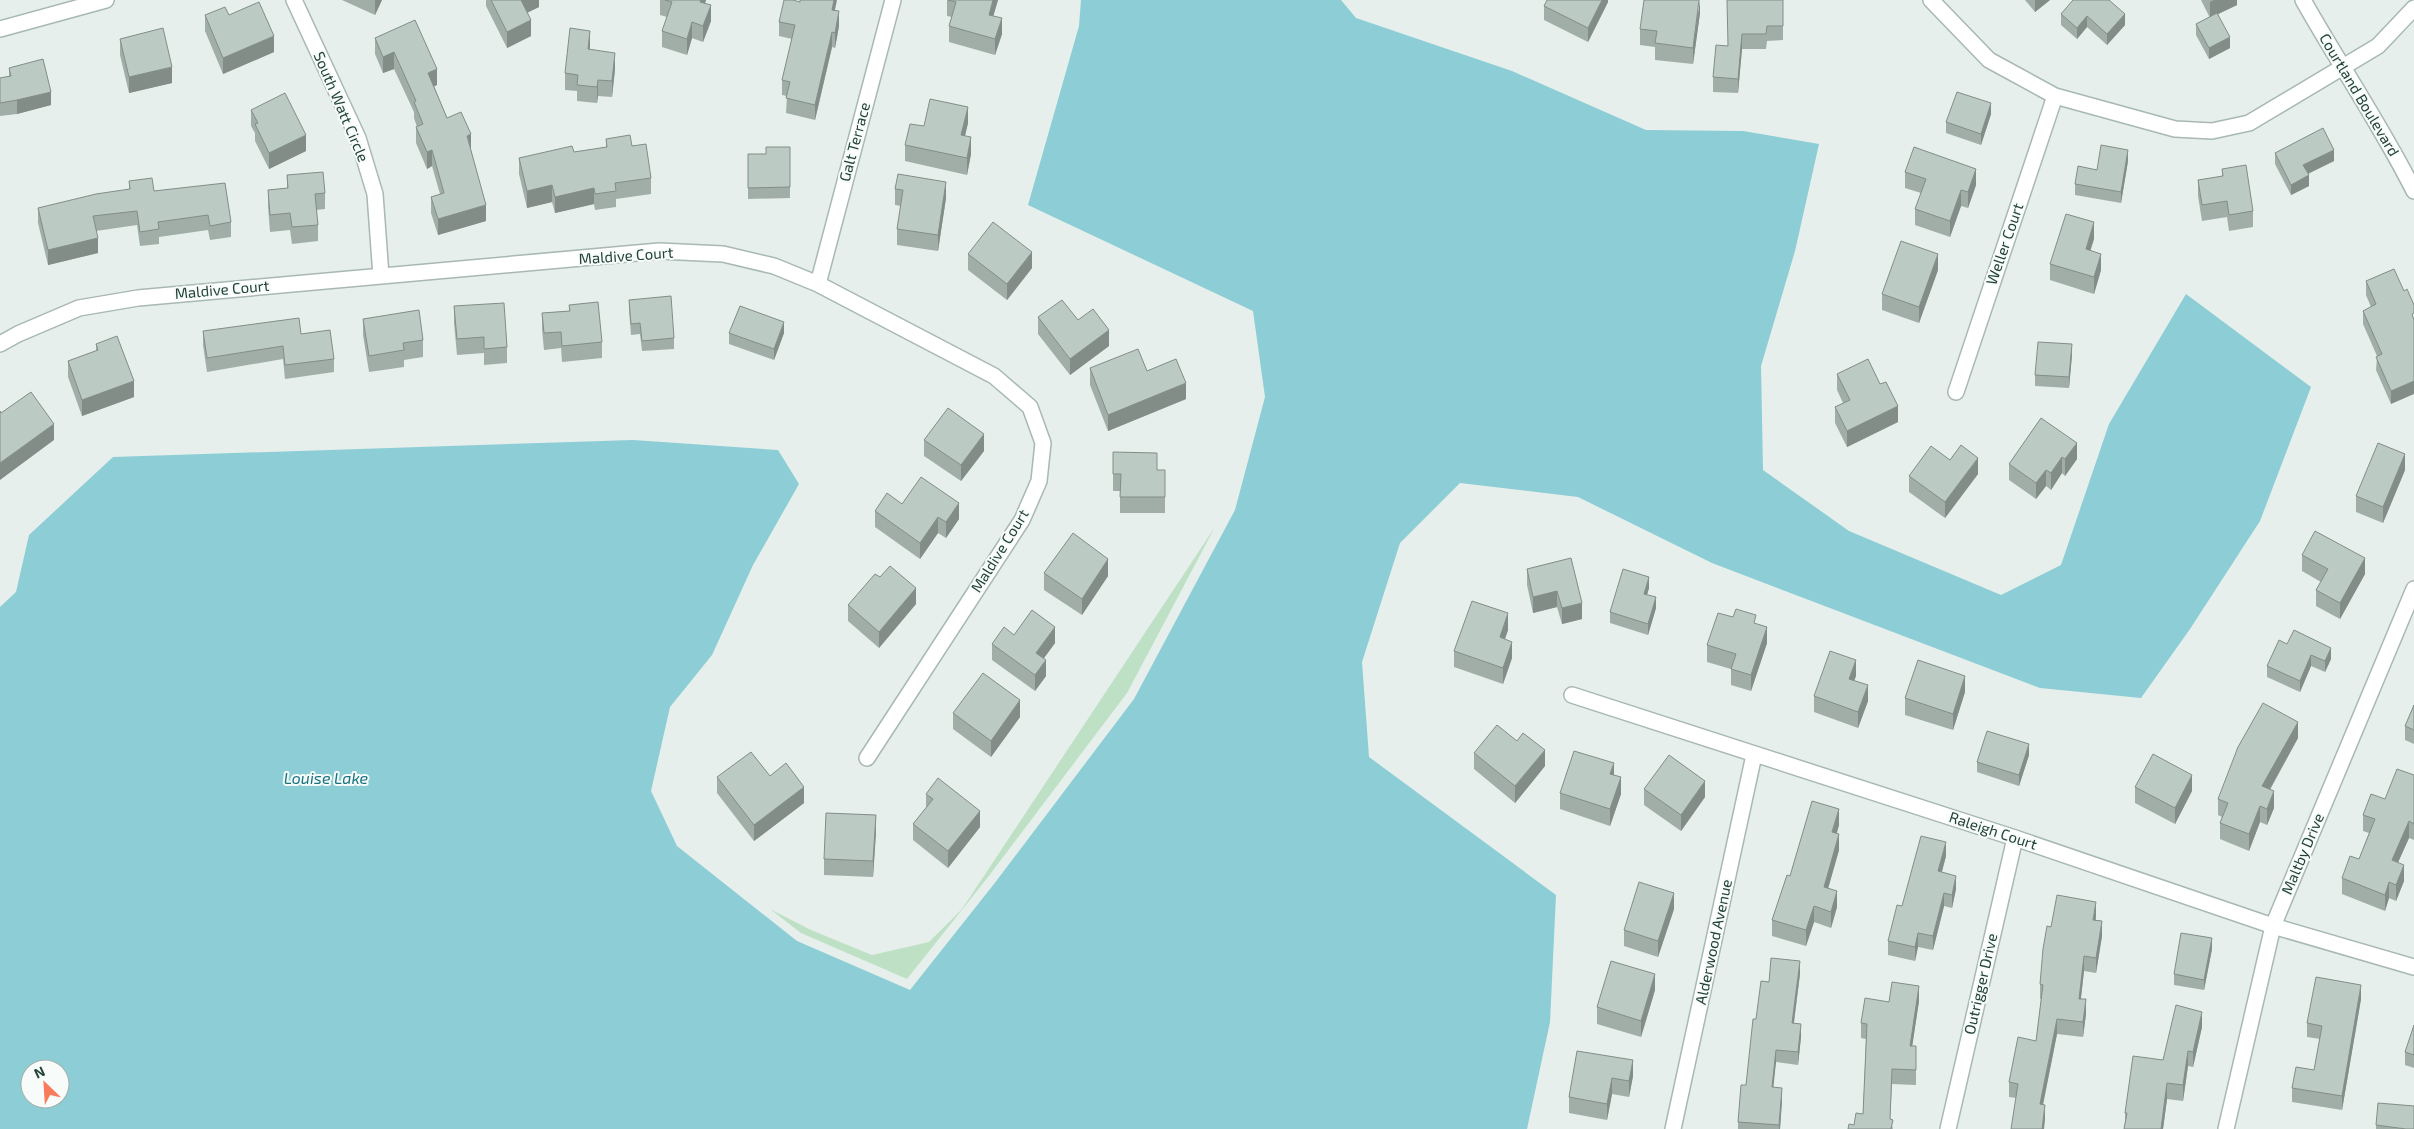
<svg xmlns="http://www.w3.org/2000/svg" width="2414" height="1129" font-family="'Exo 2',sans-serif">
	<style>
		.green { fill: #bee1c6 }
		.water { fill: #8ccdd6; fill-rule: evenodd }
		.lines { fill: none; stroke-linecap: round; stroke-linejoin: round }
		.minor-casing { stroke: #a8b8b2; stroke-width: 18 }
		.tertiary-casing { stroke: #a8b8b2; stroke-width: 18 }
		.minor { stroke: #fff; stroke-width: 15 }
		.tertiary { stroke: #fff; stroke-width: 15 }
		.wall { fill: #a1aea8 }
		.shaded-wall { fill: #838d88 }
		.building { fill: #bbcac3; stroke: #838d88 }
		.labels { text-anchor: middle; stroke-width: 4; stroke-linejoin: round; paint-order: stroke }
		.street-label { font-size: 15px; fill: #234339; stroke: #f7fbf9 }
		.water-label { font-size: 16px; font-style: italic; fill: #197482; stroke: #f7fbf9 }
	</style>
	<rect width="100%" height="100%" fill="#e6efeb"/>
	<path class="green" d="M1215,527L1127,693L988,877L907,979L801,933L770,909L811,930L872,955L929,942L962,909Z"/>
	<path class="water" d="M1081,0H1341L1356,18L1512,71L1646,130L1743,131L1819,144L1795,251L1761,366L1763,470L1849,531L2001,595L2061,565L2109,424L2186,294L2311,387L2260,521L2190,629L2141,698L2040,688L1712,563L1578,497L1460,483L1400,543L1362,662L1369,757L1556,895L1550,1022L1527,1129H0V607L16,592L29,535L113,457L633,440L778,450L799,484L753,565L712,655L670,707L651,791L677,846L797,941L910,990L994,884L1134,699L1235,510L1265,397L1253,311L1028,205L1079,26ZM30,1069H60V1099H30Z"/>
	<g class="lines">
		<defs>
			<path id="minor" d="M294,0L358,138L375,194L381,276
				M1931,0L1989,60L2055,96L2175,129L2212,131L2249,123L2378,46L2414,8
				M818,284L893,0
				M0,344L18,334L79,308L138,298L659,251L723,254L774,266L818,284L994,376L1030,407L1043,443L1039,481L1022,520L867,758
				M1956,392L2055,96
				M1572,695L2015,838L2273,926L2414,967
				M1673,1129L1754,755
				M1948,1129L2015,838
				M2226,1129L2273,926L2414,589"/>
			<path id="tertiary" d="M2303,0C2339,64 2381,125 2414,191
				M0,29L106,0"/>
		</defs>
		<use href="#minor" class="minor-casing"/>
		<use href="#tertiary" class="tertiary-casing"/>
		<use href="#minor" class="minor"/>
		<use href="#tertiary" class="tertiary"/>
	</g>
	<path class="wall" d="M342,0H382L375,15Z
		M486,0H539V7L527,12L531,36L507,48L486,6Z
		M660,0H706L705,3L711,21L703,42L692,38L687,55L662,47V31L667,17L660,15Z
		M947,0H998L993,16L1002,34L995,55L949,42V26L952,17L947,16Z
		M1608,0V2L1588,42L1544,20V6Z
		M1783,0V40L1767,41L1766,49H1742L1738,93L1713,92V77L1728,46Z
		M2025,0H2050L2035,12Z
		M2201,0H2237V5L2218,14L2230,48L2209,59L2196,35V24L2210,18Z
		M800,2L835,10L839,26L835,48L832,47L815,120L786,113L787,96L782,95V80L792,39L779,36V22Z
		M1700,13L1693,64L1655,60V47L1640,45V29Z
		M2061,14H2125V25L2107,45L2087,27L2077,39L2061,25Z
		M205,15H229L274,52L223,74L205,31Z
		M375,38L437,85L434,86L447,118L471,150L486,221L438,235L431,213V197L440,194L432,166L427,169L416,143V127H417L414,118V112L394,69L383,73L375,54Z
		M120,39L172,83L129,93L120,55Z
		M590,49L615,69L612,97L598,96L597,103L577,101V91L565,90V73Z
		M9,68L51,105L17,114L0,116V78L9,76Z
		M251,110L306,151L269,169L255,141V133L251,126Z
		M1991,114L1981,145L1946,133V122Z
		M968,123L965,136L971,154L967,175L905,161V145L924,126Z
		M606,139L632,146L651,178V194L616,199V207L595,210L594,204L555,213L552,202L527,208L519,174V158L574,152L606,147Z
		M790,147V198L748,199V154H766Z
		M2275,153L2334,161L2308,174L2309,186L2291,195L2275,164Z
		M2128,161L2121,203L2075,195V184L2097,170Z
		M2222,169L2253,211V227L2229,231L2227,217L2202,221L2198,196V180L2222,176Z
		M1905,172L1976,185L1968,208L1961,206L1950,237L1915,225V209L1921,193L1905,188Z
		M287,175L325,193V209L316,210L318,225V241L292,244L290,230L270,232L268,206V190L287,188Z
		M129,181L231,222V237L210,240L208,230L159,237V244L140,246L137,225L96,231L98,253L48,265L38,223V208L129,189Z
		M895,189L946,198L938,251L897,245V229L901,206L895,205Z
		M2094,239L2090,250L2101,270L2094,294L2050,280V264Z
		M968,254L1032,268L1007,300L968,270Z
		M2394,269L2391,404L2376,370L2377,356L2363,324V311L2371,307L2366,295V281Z
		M1938,270L1919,323L1882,310V294Z
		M629,300L674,338V349L642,351L640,334L631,335L629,310Z
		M569,305L602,342V358L562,362L561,348L544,350L542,329V313L569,311Z
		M454,306L507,347V363L484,365V353L457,355L454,323Z
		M1038,317L1078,320L1109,346L1070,375L1038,334Z
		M363,319L423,340V357L404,360V367L369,372L363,335Z
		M203,331L301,334L334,359V372L285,379L283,359L207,372L203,345Z
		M729,333H784L774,360L729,344Z
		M96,344L134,397L82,416L68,377V361L96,351Z
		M2072,355L2069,388L2035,386V375Z
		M1090,368L1147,371L1186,399L1108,431L1090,385Z
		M1837,374L1898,422L1847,447L1835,423V407L1843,403L1837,390Z
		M2041,418L2077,459L2065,476L2062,473L2051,490L2046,486L2036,499L2009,480V464Z
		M924,440L984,451L961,481L924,456Z
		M1113,452L1157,470H1165V513H1120V491H1113Z
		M1950,460L1978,474L1945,518L1909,492V476Z
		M2405,470L2383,523L2356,512V496Z
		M902,504L959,519L946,538L938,533L920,559L875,527V511Z
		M2302,555L2365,574L2340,619L2316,606V590L2321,582L2302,571Z
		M1571,558L1582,619L1562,624L1557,607L1533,613L1527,585V569Z
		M1044,573L1108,576L1082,615L1044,590Z
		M880,577L916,604L879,648L848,621V605Z
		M1649,588L1647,595L1656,608L1648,635L1610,623V612Z
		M1756,624L1767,643L1751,691L1731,685V669L1707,662V645Z
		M1508,630L1505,639L1512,658L1503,684L1454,667V651Z
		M1014,635L1055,643L1044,658L1046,676L1035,691L992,660V644Z
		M2287,644L2331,659L2325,672L2311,666L2300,692L2267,677V666Z
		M1856,676L1854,680L1868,701L1858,728L1814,712V696Z
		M1965,692L1953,730L1905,715V698Z
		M2414,705V744L2405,740V726Z
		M953,713L1020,717L991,757L953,729Z
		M2298,738L2270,790L2274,808L2267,825L2260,822L2249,851L2220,839V823L2222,817L2218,815V799Z
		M1474,753L1545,766L1515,803L1474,769Z
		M2029,755L2019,786L1977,772V762Z
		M1614,775L1621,794L1610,826L1560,809V793Z
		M2414,775V840L2409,838L2398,862L2404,881L2396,901L2389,898L2385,911L2342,894V878L2359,859L2369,833L2363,831V815L2385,799Z
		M717,777L804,803L754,841L717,793Z
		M2135,787L2192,791L2175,824L2135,803Z
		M1644,789L1705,797L1681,831L1644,805Z
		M926,794L980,827L948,868L913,840V824L926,808Z
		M1839,825L1837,833L1839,850L1828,888L1837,907L1831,928L1814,922L1806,946L1772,936V920L1790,876Z
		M876,832L873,877L824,875V859Z
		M1946,856L1942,872L1956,889L1952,908L1944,906L1933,950L1918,947L1915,961L1888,955V941L1902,906Z
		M1674,909L1658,957L1624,946V930Z
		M2096,916V920L2102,936L2096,973L2084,971L2081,999L2086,1014L2083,1037L2057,1034L2043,1105L2045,1120L2016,1098L2009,1097V1082L2036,1041L2041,999H2040V984L2051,927Z
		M2212,949L2204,990L2174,985V974Z
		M1800,974L1794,1023L1801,1037L1798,1065L1776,1062L1773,1087L1782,1101L1780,1129H1738V1122L1746,1085L1756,1019L1769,982Z
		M1655,990L1641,1037L1597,1024V1007Z
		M2361,999L2342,1110L2292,1102V1088L2314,1070L2320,1039L2307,1037V1023Z
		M1919,1001L1912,1046L1916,1061V1085L1892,1084L1890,1119L1893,1129L1854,1125L1863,1114L1866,1039L1861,1038V1023L1889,1002Z
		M2414,1025V1068L2405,1065V1052Z
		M2202,1027L2193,1067L2188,1066L2183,1101L2167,1099L2163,1129H2124L2125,1123V1113L2163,1060Z
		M1577,1051L1633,1076L1629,1097L1612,1094L1607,1120L1569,1113V1097Z
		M2376,1125L2414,1129H2376Z"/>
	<path class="shaded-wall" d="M375,0H382L375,15Z
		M521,0H539V7L521,16Z
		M701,0H706L700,18V2Z
		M834,0H837L832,24V10Z
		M993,0H998L989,31V15Z
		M1602,0H1608V2L1588,42V28Z
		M1700,0V13L1693,64V48Z
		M2035,0H2050L2035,12Z
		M2214,0H2237V5L2210,18V2Z
		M711,5V21L703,42V26Z
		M839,11V26L835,48V33Z
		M2125,14V25L2107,45V34Z
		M2087,16V27L2077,39V28Z
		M1002,18V34L995,55V39Z
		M531,20V36L507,48V32Z
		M692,22V38L687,55V39Z
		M590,31V47L588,65V49Z
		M832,32V47L815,120V105Z
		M1742,34V49L1738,93V79Z
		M274,36V52L223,74V58Z
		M2230,37V48L2209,59V48Z
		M394,52V69L383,73V57Z
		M615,53V69L612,97V81Z
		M172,67V83L129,93V77Z
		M437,69V85L428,89V73Z
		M598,80V96L597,103V87Z
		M51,92V105L17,114V100Z
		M1991,103V114L1981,145V134Z
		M968,107V123L961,152V135Z
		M471,134V150L467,136Z
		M306,135V151L269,169V153Z
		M971,137V154L967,175V158Z
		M432,150V166L427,169V152Z
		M2128,150V161L2121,203V192Z
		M2334,150V161L2303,176V165Z
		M1976,169V185L1968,208V192Z
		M2309,175V186L2291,195V185Z
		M946,182V198L938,251V235Z
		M552,185V202L527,208V191Z
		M594,188V204L555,213V197Z
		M1961,190V206L1950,237V221Z
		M486,205V221L438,235V219Z
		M2094,222V239L2086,265V249Z
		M98,238V253L48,265V250Z
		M1032,252V268L1007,300V284Z
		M1938,254V270L1919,323V307Z
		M2101,254V270L2094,294V277Z
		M784,322V333L774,360V349Z
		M1109,330V346L1070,375V359Z
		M2072,344V355L2069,388V377Z
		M134,381V397L82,416V400Z
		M2414,381V394L2391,404V391Z
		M1186,383V399L1108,431V415Z
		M1898,406V422L1847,447V431Z
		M54,424V440L0,480V463Z
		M984,434V451L961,481V465Z
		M2077,443V459L2065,476V459Z
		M2405,454V470L2383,523V507Z
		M2062,457V473L2051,490V473Z
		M1978,458V474L1945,518V502Z
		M2046,470V486L2036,499V483Z
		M959,503V519L946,538V522Z
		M938,517V533L920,559V543Z
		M2365,558V574L2340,619V603Z
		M1108,559V576L1082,615V599Z
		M1649,577V588L1644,605V594Z
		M916,588V604L879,648V632Z
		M1557,591V607L1533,613V597Z
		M1656,597V608L1648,635V624Z
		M1582,603V619L1562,624V608Z
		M1508,613V630L1500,653V637Z
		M1055,627V643L1036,669V653Z
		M1767,627V643L1751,691V675Z
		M1512,642V658L1503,684V668Z
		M2331,648V659L2325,672V661Z
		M2311,655V666L2300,692V681Z
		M1046,660V676L1035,691V675Z
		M1856,660V676L1849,695V679Z
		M1965,676V692L1953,730V714Z
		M1868,685V701L1858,728V712Z
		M1020,700V717L991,757V741Z
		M2298,722V738L2262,803V786Z
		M2029,744V755L2019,786V775Z
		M1545,750V766L1515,803V786Z
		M1614,763V780L1610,774Z
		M2192,775V791L2175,824V808Z
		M1621,777V794L1610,826V809Z
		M1705,781V797L1681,831V815Z
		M804,787V803L754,841V825Z
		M2274,791V808L2267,825V809Z
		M2260,806V822L2249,851V834Z
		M1839,809V825L1832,848V832Z
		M980,811V827L948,868V851Z
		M876,815V832L873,877V861Z
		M2409,821V838L2392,876V860Z
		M1839,834V850L1824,903V887Z
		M1946,842V856L1938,885V871Z
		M2404,865V881L2396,901V885Z
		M1956,876V889L1952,908V895Z
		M2389,882V898L2385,911V895Z
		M1837,891V907L1831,928V912Z
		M1674,893V909L1658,957V941Z
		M1944,893V906L1933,950V936Z
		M2096,902V916L2093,934V920Z
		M1814,906V922L1806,946V930Z
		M2102,921V936L2096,973V958Z
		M1918,933V947L1915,961V947Z
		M2212,938V949L2204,990V980Z
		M2084,956V971L2079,1013V999Z
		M1800,961V974L1792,1036V1023Z
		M1655,974V990L1641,1037V1021Z
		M2361,985V999L2342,1110V1096Z
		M1919,986V1001L1910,1061V1046Z
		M2086,999V1014L2083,1037V1022Z
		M2202,1012V1027L2193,1067V1052Z
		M2057,1019V1034L2040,1119V1104Z
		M1801,1024V1037L1798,1065V1052Z
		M1776,1050V1062L1772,1100V1087Z
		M2188,1051V1066L2183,1101V1085Z
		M1633,1060V1076L1629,1097V1081Z
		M1612,1078V1094L1607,1120V1104Z
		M2167,1083V1099L2163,1129H2161Z
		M1782,1088V1101L1780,1129H1779Z
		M2045,1105V1120L2044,1129H2042Z"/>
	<path class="building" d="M491,0H521L531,20L507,32Z
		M665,0H701L700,2L711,5L703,26L692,22L687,39L662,31L672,2Z
		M784,0H793L800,2V0H834L832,10L839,11L835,33L832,32L815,105L786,98L790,82L782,80L795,25L779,22Z
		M948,0H993L989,15L1002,18L995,39L949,26L956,2Z
		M1547,0H1602L1588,28L1544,6Z
		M1644,0H1699L1693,48L1655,43L1657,31L1640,29Z
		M1727,0H1783V26H1767L1766,34H1742L1738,79L1713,77L1716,45L1728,46Z
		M2073,0H2109L2125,14L2107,34L2087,16L2077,28L2061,14Z
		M259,2L274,36L223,58L205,15L225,7L229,15Z
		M2217,13L2230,37L2209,48L2196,24Z
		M415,20L437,69L428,73L447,118L461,112L471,134L467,136L486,205L438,219L431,197L444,193L432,150L427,152L416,127L423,124L414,102L416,101L394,52L383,57L375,38Z
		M163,28L172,67L129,77L120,39Z
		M570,28L590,31L588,49L615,53L612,81L598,80L597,87L577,85L578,75L565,73Z
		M43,59L51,92L17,100L0,103V78L11,76L9,68Z
		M1957,92L1991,103L1981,134L1946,122Z
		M285,93L306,135L269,153L255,124L258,123L251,110Z
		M930,99L968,107L961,135L971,137L967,158L905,145L910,124L924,126Z
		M2323,128L2334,150L2303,165L2309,175L2291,185L2275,153Z
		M630,135L632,146L646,144L651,178L615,183L616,191L595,194L594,188L555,197L552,185L527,191L519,158L572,146L574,152L607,147L606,139Z
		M2101,145L2128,150L2121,192L2075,184L2078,166L2097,170Z
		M766,147H790V187L748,188V154H766Z
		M1914,147L1976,169L1968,192L1961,190L1950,221L1915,209L1926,179L1905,172Z
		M2246,165L2253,211L2229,215L2227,201L2202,205L2198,180L2223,176L2222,169Z
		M323,172L325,193L315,194L318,225L292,227L290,213L270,215L268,190L288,188L287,175Z
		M898,174L946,182L938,235L897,229L903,190L895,189Z
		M152,178L154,191L225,183L231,222L210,226L208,215L158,222L159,229L140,232L137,211L93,216L98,238L48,250L38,208L96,194L130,189L129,181Z
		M2066,214L2094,222L2086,249L2101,254L2094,277L2050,264Z
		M993,222L1032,252L1007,284L968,254Z
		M1901,241L1938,254L1919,307L1882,294Z
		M2394,269L2404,291L2407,289L2414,305V313L2412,314L2414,320V381L2391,391L2376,357L2382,354L2363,311L2376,304L2366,281Z
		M671,296L674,338L642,341L640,323L631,324L629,300Z
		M1062,300L1078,320L1093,309L1109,330L1070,359L1038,317Z
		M598,302L602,342L562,346L561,332L544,333L542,313L570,311L569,305Z
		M504,303L507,347L484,349V337L457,339L454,306Z
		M740,306L784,322L774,349L729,333Z
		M419,310L423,340L403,343L404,350L369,356L363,319Z
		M299,318L301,334L330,330L334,359L285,365L283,346L207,358L203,331Z
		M117,336L134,381L82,400L68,361L98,350L96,344Z
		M2038,342L2072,344L2069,377L2035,375Z
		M1138,349L1147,371L1176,359L1186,383L1108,415L1090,368Z
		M1868,359L1880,384L1886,382L1898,406L1847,431L1835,407L1850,400L1837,374Z
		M31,392L54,424L0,463V411L1,413Z
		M948,408L984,434L961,465L924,440Z
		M2041,418L2077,443L2065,459L2062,457L2051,473L2046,470L2036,483L2009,464Z
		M2378,443L2405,454L2383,507L2356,496Z
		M1961,445L1978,458L1945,502L1909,476L1931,446L1950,460Z
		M1113,452L1157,453V470H1165V497H1120L1121,474H1113Z
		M921,477L959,503L946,522L938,517L920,543L875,511L887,493L902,504Z
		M2315,531L2365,558L2340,603L2316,590L2328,569L2302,555Z
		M1073,533L1108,559L1082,599L1044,573Z
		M1571,558L1582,603L1562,608L1557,591L1533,597L1527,569Z
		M890,566L916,588L879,632L848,605L875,574L880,577Z
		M1623,569L1649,577L1644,594L1656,597L1648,624L1610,612Z
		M1472,601L1508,613L1500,637L1512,642L1503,668L1454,651Z
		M1736,609L1756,615L1754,623L1767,627L1751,675L1731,669L1736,654L1707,645L1718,613L1733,617Z
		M1032,610L1055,627L1036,653L1046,660L1035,675L992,644L1004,627L1014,635Z
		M2294,630L2331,648L2325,661L2311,655L2300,681L2267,666L2279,640L2287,644Z
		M1830,651L1856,660L1849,679L1868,685L1858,712L1814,696Z
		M1918,660L1965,676L1953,714L1905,698Z
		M983,673L1020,700L991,741L953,713Z
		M2263,703L2298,722L2262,786L2274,791L2267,809L2260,806L2249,834L2220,823L2228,803L2218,799L2238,747Z
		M2414,705V730L2405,726Z
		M1497,725L1517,741L1523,733L1545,750L1515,786L1474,753Z
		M1987,731L2029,744L2019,775L1977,762Z
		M1574,751L1614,763L1610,774L1621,777L1610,809L1560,793Z
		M751,752L770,776L786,763L804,787L754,825L717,777Z
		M2153,754L2192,775L2175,808L2135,787Z
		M1669,755L1705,781L1681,815L1644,789Z
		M2397,769L2414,775V824L2409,821L2392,860L2404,865L2396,885L2389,882L2385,895L2342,878L2350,856L2359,859L2375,819L2363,815L2371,794L2385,799Z
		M938,778L980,811L948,851L913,824L933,799L926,794Z
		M1812,801L1839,809L1832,832L1839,834L1824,887L1837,891L1831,912L1814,906L1806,930L1772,920L1787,875L1790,876Z
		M826,813L876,815L873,861L824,859Z
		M1921,836L1946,842L1938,871L1956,876L1952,895L1944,893L1933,936L1918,933L1915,947L1888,941L1897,905L1902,906Z
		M1639,882L1674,893L1658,941L1624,930Z
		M2057,895L2096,902L2093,920L2102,921L2096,958L2084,956L2079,999H2086L2083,1022L2057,1019L2040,1104L2045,1105L2042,1129H2011L2018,1084L2009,1082L2018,1037L2036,1041L2043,985L2040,984L2043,949L2047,926L2051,927Z
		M2181,933L2212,938L2204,980L2174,974Z
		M1771,958L1800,961L1792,1023L1801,1024L1798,1052L1776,1050L1772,1087L1782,1088L1779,1125L1738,1122L1741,1085H1746L1753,1019H1756L1761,981L1769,982Z
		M1611,961L1655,974L1641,1021L1597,1007Z
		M2316,977L2361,985L2342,1096L2292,1088L2296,1067L2314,1070L2322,1026L2307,1023Z
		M1892,982L1919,986L1910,1046H1916V1070L1892,1069L1890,1119L1893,1120L1891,1129H1848L1849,1124L1854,1125L1856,1113L1863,1114L1867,1024L1861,1023L1865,998L1889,1002Z
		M2176,1005L2202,1012L2193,1052L2188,1051L2183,1085L2167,1083L2161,1129H2124L2127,1113H2125L2133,1056L2163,1060Z
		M2414,1025V1055L2405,1052Z
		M1577,1051L1633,1060L1629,1081L1612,1078L1607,1104L1569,1097Z
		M2378,1103L2414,1106V1129H2406L2376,1125Z"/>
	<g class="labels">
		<g class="street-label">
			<text transform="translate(2359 95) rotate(59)" y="5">Courtland Boulevard</text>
			<text transform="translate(341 107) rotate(67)" y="5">South Watt Circle</text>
			<text transform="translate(855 142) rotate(-75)" y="5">Galt Terrace</text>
			<text transform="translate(2005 244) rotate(-71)" y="5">Weller Court</text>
			<text transform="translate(626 256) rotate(-4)" y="5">Maldive Court</text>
			<text transform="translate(222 290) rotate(-5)" y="5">Maldive Court</text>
			<text transform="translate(1000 551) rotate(-58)" y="5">Maldive Court</text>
			<text transform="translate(1993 831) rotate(18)" y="5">Raleigh Court</text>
			<text transform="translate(2303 854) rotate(-67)" y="5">Maltby Drive</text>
			<text transform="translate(1714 942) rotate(-78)" y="5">Alderwood Avenue</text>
			<text transform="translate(1981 984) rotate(-77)" y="5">Outrigger Drive</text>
		</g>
		<g class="water-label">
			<text x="326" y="784">Louise Lake</text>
		</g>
	</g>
	<g transform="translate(45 1084) rotate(335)"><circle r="24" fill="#f7fbf9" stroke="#a2b1ac"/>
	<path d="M0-4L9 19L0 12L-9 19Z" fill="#f87c5b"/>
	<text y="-8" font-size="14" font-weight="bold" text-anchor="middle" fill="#234339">N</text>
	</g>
</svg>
